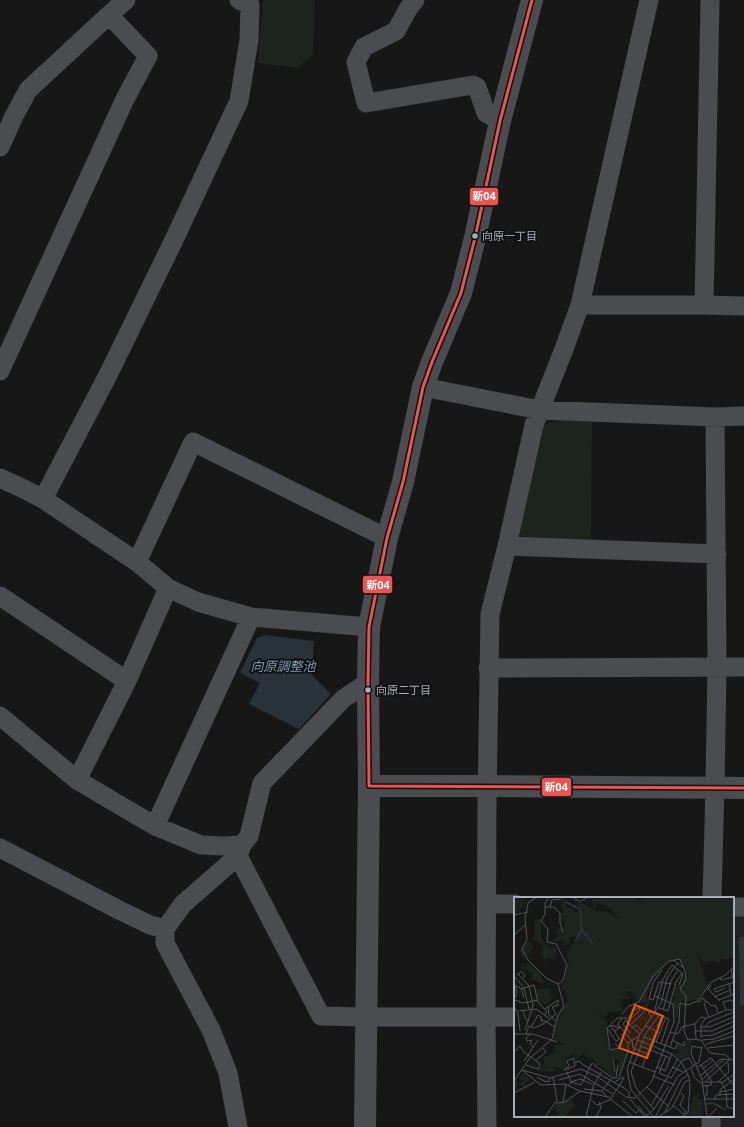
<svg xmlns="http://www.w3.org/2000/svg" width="744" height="1127" font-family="'Open Sans','Noto Sans JP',sans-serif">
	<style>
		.built { fill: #212123 }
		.green { fill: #1d241e }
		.water { fill: #2a3239 }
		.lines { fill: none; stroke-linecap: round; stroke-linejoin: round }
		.minor { stroke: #4b4c50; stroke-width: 19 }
		.tertiary { stroke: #4b4c50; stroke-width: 22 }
		.bus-1-casing { stroke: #111113; stroke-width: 6 }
		.bus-1 { stroke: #ed5353; stroke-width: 3 }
		.bus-dot { fill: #a8adb8; stroke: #111113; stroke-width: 1.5 }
		.labels { text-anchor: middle; stroke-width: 4; stroke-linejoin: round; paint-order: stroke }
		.bus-label { font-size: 11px; fill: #a8adb8; stroke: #111113; text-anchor: start }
		.water-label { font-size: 13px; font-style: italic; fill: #7f9bb3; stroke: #111113 }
		.inset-river { fill: none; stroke: #2a3239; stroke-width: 2 }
		.inset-road { fill: none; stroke: #515357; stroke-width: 1 }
		.view { fill: #e8590c; fill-opacity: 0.15; stroke: #e8590c; stroke-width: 2 }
		.inset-edge { fill: none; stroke: #a8adb8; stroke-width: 2 }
		.line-badge { stroke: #111113; stroke-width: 1.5 }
		.badge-label { font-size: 11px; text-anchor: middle; font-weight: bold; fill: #fff }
	</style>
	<rect width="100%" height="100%" fill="#171717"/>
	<path class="built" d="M733,915H744V1127H718V1116H733Z"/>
	<path class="green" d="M263,0H315L313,54L298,68L258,63Z
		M557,420L592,421L591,542L526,540L518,533L541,427Z"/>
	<path class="water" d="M265,635L314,641L312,675L331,694L299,729L249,704L260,683L240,673L257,638Z
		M739,937H744V1006H740Z"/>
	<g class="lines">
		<path class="minor" d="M415,0L408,9L396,31L364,47L356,62L366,103L473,85L477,87L486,113L500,121
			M0,147L14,116L28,90L109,15L126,0
			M580,305H704L744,306
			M704,305L710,0
			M0,371L125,99L148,56L109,15
			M423,387L540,410L715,417L744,416
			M0,478L26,490L43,499L137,562L168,588L198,602L251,617L369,627
			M43,499L108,375L172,244L239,101L249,40L250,5L239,0
			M507,546L717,554
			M137,562L193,442L387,538
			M0,596L127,681
			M488,668L744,667
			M0,716L77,780L155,826L201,845L223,846L242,845
			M77,780L127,681L168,588
			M155,826L251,617
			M0,848L119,910L150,925L165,929
			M238,856L321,1016L366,1017H515
			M712,898L715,787L717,667L715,417
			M487,904H515
			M733,907H744
			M238,1127L228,1073L211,1030L165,943V929L183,904L238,856L242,845L249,836L262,783L343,699L368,682
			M487,1127L486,1017L487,801L490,614L507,546L534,425L564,349L580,305L649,0
			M711,1127V1116"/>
		<path class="tertiary" d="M369,786H487L744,788
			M365,1127L369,786L368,682L369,627L387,538L403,482L423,387L432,362L461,293L475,238L500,121L532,0"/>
		<defs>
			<path id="bus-1" d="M369,786L368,682L369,627L387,538L403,482L423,387L432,362L461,293L475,238L500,121L532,0
				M369,786L744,788"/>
		</defs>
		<use href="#bus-1" class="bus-1-casing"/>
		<use href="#bus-1" class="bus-1"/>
	</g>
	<g class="bus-dot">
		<circle cx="475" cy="236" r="3.5"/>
		<circle cx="368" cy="690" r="3.5"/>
	</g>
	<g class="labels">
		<g class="bus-label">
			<text x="482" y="240">向原一丁目</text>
			<text x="376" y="694">向原二丁目</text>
		</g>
		<g class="water-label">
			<text x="283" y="671">向原調整池</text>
		</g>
	</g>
	<g transform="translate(514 897)">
		<rect width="220" height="220" fill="#171717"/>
		<path d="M9,0L10,3L7,6L14,4L0,18V10L3,8H0V4L3,1L6,4L4,8ZM47,0H50L53,10L60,12L61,16L67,12L56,0L63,6L71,7L77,12L93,15L105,22L96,11L83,6L81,12L79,11L78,2L121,0V3L126,4L129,2L126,0H220V60L209,63L207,59L206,66L198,63L189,65L182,53L194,88L184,103H177L172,107L170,102L165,107L164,120L161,121L159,106L162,88L167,89L174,76L169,64L165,61L156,63L138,83L132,101L136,105L132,115L129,109L131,107L126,103L124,105L118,95L111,94V96L118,101L108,102L106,104L110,114L94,115L91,121L82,110L93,126L92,134L96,160V154L103,152L112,157L105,178V162L97,163L101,179L98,180L88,169L82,168L80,163L71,160L70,155L61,165L59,161L63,155L52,161L53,169L49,173L41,169L38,171L42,172L39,175L21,173L30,167V160L41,155L40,148H51L39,142L45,117L53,103L52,94L47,92L50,87H46L50,84L55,65L53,56L65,37L55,41L57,46L52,48L47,43L41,46V41L45,38L41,35L44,31L50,32L51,24L47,23V17L50,13L46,9L49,7ZM21,21L23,24L25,21L27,23V42L36,52L41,50L43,55L40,63L33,60L34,69L27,57L29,50L26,45L18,42L21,41ZM14,44L20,49L13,60H8L6,53ZM13,66L25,75L31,87L18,83V76L10,71L7,72V70H12ZM36,91V99H42L31,107L25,105L22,92ZM176,142L179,144L175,149L176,159L168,164L159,156H166V154L162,153L164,147L168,149L170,145ZM10,176L17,184L12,185L11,190L5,187L0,192L1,183L5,186L11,184L5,181ZM184,197L183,201L188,202L189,220H175L176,207L180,205L177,201ZM56,203L61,208L51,220H42L45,216L40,211L43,206Z" fill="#1d241e"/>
		<path class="inset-river" d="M52,5L66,12L68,33L79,47M61,44L68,33M192,207L199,206L212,213M124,209L133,220"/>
		<path class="inset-road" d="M35,0L31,6V17L27,24L34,32L33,45L42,47L53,68L49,83L44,87M59,0L66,5L74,0M36,9L38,3L47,2M31,10H40L46,16V26L49,35M0,18L14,15M0,38L11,28M159,63L170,71M217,72L220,87M148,73L139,86L135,102L139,103L145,85L158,87M4,77L15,89L19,108L11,133M3,78L7,74L11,79L9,81M1,80L10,91L15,112M206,80L207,83L218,80M0,85L3,96L0,103M215,86L217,98M197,88L194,92L206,104M1,89L7,91L10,101M7,92L20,88L24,105L33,115L30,118M200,92L220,85M200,92L202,95L211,91M200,100L216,93M1,103L9,106L24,103M205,103L220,97M184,106L189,101L192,105M197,108L202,109L204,116M0,109L4,117L6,134M34,109L35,118L42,124M145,111L154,114L162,85L168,76M9,113L11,121L15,124M149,113L157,84L164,73M212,113L209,105L217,103L220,106M4,114L22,112L35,121M108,117L115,109L125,105L139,79L155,64L166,62L172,76L171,84L166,92L172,99L170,134L174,143M138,120L134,116L141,114M195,120L190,107L193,104L197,109M27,122L41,130M111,123L126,137M113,125L126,113L125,111M97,127L104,121H112M181,127L182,142M96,128L106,142L102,144L93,131L96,128L107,131L118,144M116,128L129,116L131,112L128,110L120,113L109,127L116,136M132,129L146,136M17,130L24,118L27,120L28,126M143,130L148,118M187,130H195L220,120M191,130L195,125L220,115M93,131L96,153L105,151L101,146M118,131L122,128L128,134M182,134H198L220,124M100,135L106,130L104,127L108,121M111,135L107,138L114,146M156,135L164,137L168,130L181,127L187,120L192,121M0,137H19L43,145M12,137L15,129L20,131L31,126L42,117L38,110L44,108V103L31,112M16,137L12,141L13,144L18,143L16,147L20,151M188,139L199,138L220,129M130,140L161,152L164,146M187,141V128L191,122L212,113H220M174,142L187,143L196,156L212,158L217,163M124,143L158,157L168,166L175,180L176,189L174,216L167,220M158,143L170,149V144M188,143L200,142L220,134M118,144L119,151L133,157M142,145L152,120M147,147L155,122L142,116L141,112L149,82L158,68L169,77L165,88M192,147L220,139M127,149L156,161M156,150L165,125L166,106L173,108L184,104L197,85L210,79L220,70M187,151L178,149L177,156L188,183L193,220M194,151L220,148M0,155L6,149L10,155L26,167L24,172L12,168M152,159L145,176L157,181L168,164L175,161L180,170M59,161L61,169L50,173L55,169L53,164L59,161M99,163L101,175M10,164L24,143M21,164L32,155L29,151M115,165L141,175M60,166L66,164L68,167L110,191L115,195V201M187,168L198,185L197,188L188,189M128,170L142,134M143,170L151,174L158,157M158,170L169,175M184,170L197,161L220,189M177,171L180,180L188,187M189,172L199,163M8,173L36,181L67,172L84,180L112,200L121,201L137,186L160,125L159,107L141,99M8,173L27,188L51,187L66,194L94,200L119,220M53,175L57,185L67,188M139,179L161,188M186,179L207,162L220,163M23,180L30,184L35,185L36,181M102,180L104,168M105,180L114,154V146L125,139M45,183L66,177L99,197M188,183L210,162M0,184L15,162L38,142L44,118L50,109L44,87L32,81L14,63L8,52L13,42L11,22L14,6L23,0M192,184L215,163M205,184L215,175L214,166M188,185H207L212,194L213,210L220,212M208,186L220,177M55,188L57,185L66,182L80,188M67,188L78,166L98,181H104M133,190L154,209M70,192L88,194L92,199M88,194L97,182M206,195L220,192M0,196L21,185M206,199V193L220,182M190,200L193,198V189M97,201L109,183V180L101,185M116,202L131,220L140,212L155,189M191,202H220M77,203L83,208L98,202M200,203L202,198L220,197M109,204L122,216L125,213M49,205L52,187M42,206L51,205L66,194M137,209L122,191L117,175L131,138L146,117M160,209L169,217L172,215L166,208L170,199L167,196M140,212L137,209L164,161M151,215L167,183L174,178M31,220L43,203L39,180M72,220L79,190L87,175M82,220L87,211L85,205M140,220L117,193L113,172L126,137L147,106L153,81L163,67M141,220L164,179L185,165L188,149M144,220L158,211L171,185L175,183M194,220L203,211"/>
		<path class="view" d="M121,108L149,119L133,161L105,151Z"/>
		<rect width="220" height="220" class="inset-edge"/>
	</g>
	<g class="line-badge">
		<rect x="469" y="187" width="30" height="19" rx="4" fill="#ed5353"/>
		<rect x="362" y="575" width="31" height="19" rx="4" fill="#ed5353"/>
		<rect x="541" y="777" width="31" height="20" rx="4" fill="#ed5353"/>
	</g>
	<g class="badge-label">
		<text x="484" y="200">新04</text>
		<text x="378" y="589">新04</text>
		<text x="556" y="791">新04</text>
	</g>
</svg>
